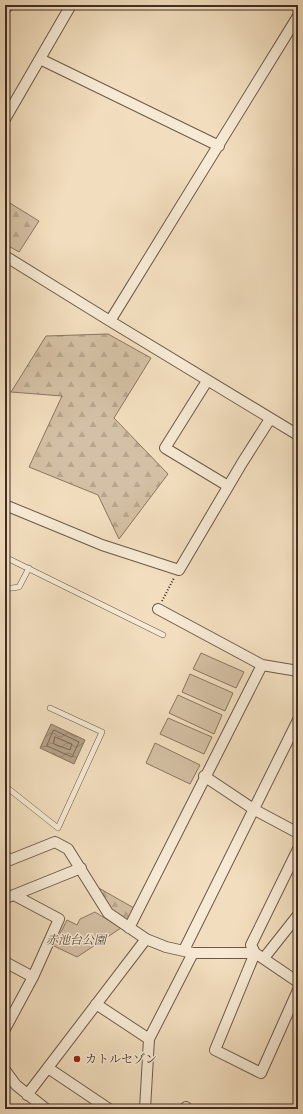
<svg xmlns="http://www.w3.org/2000/svg" width="303" height="1114" font-family="'IM FELL Great Primer','Noto Serif JP',serif">
	<style>
		.forest { fill: url(#forest-firs); stroke: #8a7664 }
		.park { fill: #d4c0a4; stroke: #8a7664 }
		.water { fill: url(#water-waves); stroke: #867360 }
		.lines { fill: none; stroke-linecap: round; stroke-linejoin: round }
		.shore { stroke: #7a6856; stroke-width: 1 }
		.service-casing { stroke: #6c594a; stroke-width: 6 }
		.minor-casing { stroke: #6c594a; stroke-width: 12 }
		.path { stroke: #402d23; stroke-width: 2; stroke-dasharray: 1 2; stroke-linecap: butt }
		.service { stroke: #f7ead5; stroke-width: 5 }
		.minor { stroke: #f7ead5; stroke-width: 10 }
		.rail-casing { stroke: #402d23; stroke-width: 4.5 }
		.rail { stroke: #f7ead5; stroke-width: 3; stroke-dasharray: 9; stroke-linecap: butt }
		.poi-dot { fill: #8f2418; stroke: #f7ead5; stroke-width: 1.5 }
		.labels { text-anchor: middle; stroke-width: 3; stroke-linejoin: round; paint-order: stroke }
		.park-label { font-size: 12px; font-style: italic; fill: #5e4a3d; stroke: #f7ead5 }
		.poi-label { font-size: 12px; fill: #402d23; stroke: #f7ead5; text-anchor: start }
	</style>
	<defs>
		<pattern id="forest-firs" width="22" height="20" patternUnits="userSpaceOnUse"><rect width="22" height="20" fill="#d4c0a4"/><path d="M5 1l3.5 6h-7zM16 11l3.5 6h-7z" fill="#b7a58d"/></pattern>
		<pattern id="water-waves" width="16" height="10" patternUnits="userSpaceOnUse"><rect width="16" height="10" fill="#b5a289"/><path d="M0 5q4-4 8 0t8 0" fill="none" stroke="#958470"/></pattern>
	</defs>
	<rect width="100%" height="100%" fill="#f2debe"/>
	<filter id="stains"><feTurbulence type="fractalNoise" baseFrequency=".005" numOctaves="4"/><feColorMatrix values="0 0 0 0 .2 0 0 0 0 .09 0 0 0 0 .02 0 0 0 .5 -.17"/></filter>
	<radialGradient id="worn" r=".72"><stop offset=".6" stop-color="#630" stop-opacity="0"/><stop offset="1" stop-color="#630" stop-opacity=".3"/></radialGradient>
	<path class="forest" d="M5,200L39,221L19,252L5,244Z
		M108,334L151,358L114,418L168,474L119,539L98,495L29,467L62,396L11,392L46,336Z
		M97,887L134,908L128,922L112,910Z"/>
	<path class="park" d="M201,653L244,672L236,688L193,669Z
		M190,674L233,693L225,711L182,692Z
		M178,695L222,715L214,734L169,713Z
		M168,718L212,737L204,754L160,734Z
		M155,743L200,765L190,784L146,763Z
		M95,912L121,928L77,957L54,946L67,920L77,925L80,919Z"/>
	<path class="water" d="M51,724L85,740L74,764L40,748Z"/>
	<g class="lines">
		<path class="shore" d="M54,730L79,742L72,757L47,746Z
			M55,737L72,744L70,750L54,744Z"/>
		<defs>
			<path id="service" d="M5,557L163,635
				M5,589L19,587L29,568
				M5,786L58,828L102,732L50,708"/>
			<path id="minor" d="M40,59L219,146
				M5,119L71,5
				M5,256L110,321L298,435
				M110,321L298,16
				M207,381L165,448L228,486
				M5,505L102,545L179,570L242,463L270,419
				M158,609L262,665L298,671
				M204,776L255,810L298,833
				M298,849L251,945L255,953L215,1050L261,1073L298,990
				M5,856L10,860L55,842L68,849L108,913L146,939L166,947L193,953H255L298,982
				M14,895L81,868
				M5,898L14,895L59,919L33,977L5,1029
				M129,928L262,665
				M184,950L298,720
				M264,958L298,915
				M5,962L33,977
				M96,1004L149,1039
				M48,1068L109,1109
				M5,1070L16,1085L46,1109
				M27,1095L146,939
				M145,1109L149,1039L193,953
				M186,1109V1107"/>
		</defs>
		<use href="#service" class="service-casing"/>
		<use href="#minor" class="minor-casing"/>
		<path class="path" d="M162,601L174,578"/>
		<use href="#service" class="service"/>
		<use href="#minor" class="minor"/>
		<defs>
			<path id="rail" d="M5,14L14,5"/>
		</defs>
		<use href="#rail" class="rail-casing"/>
		<use href="#rail" class="rail"/>
	</g>
	<circle class="poi-dot" cx="77" cy="1059" r="4"/>
	<g class="labels">
		<g class="park-label">
			<text x="76" y="944">赤池台公園</text>
		</g>
		<g class="poi-label">
			<text x="85" y="1063">カトルセゾン</text>
		</g>
	</g>
	<rect width="303" height="1114" fill="none" stroke="#f2debe" stroke-width="20"/>
	<rect x="6" y="6" width="291" height="1102" fill="none" stroke="#402d23" stroke-width="2"/>
	<rect x="10" y="10" width="283" height="1094" fill="none" stroke="#402d23"/>
	<rect width="100%" height="100%" filter="url(#stains)"/>
	<rect width="100%" height="100%" fill="url(#worn)"/>
</svg>
